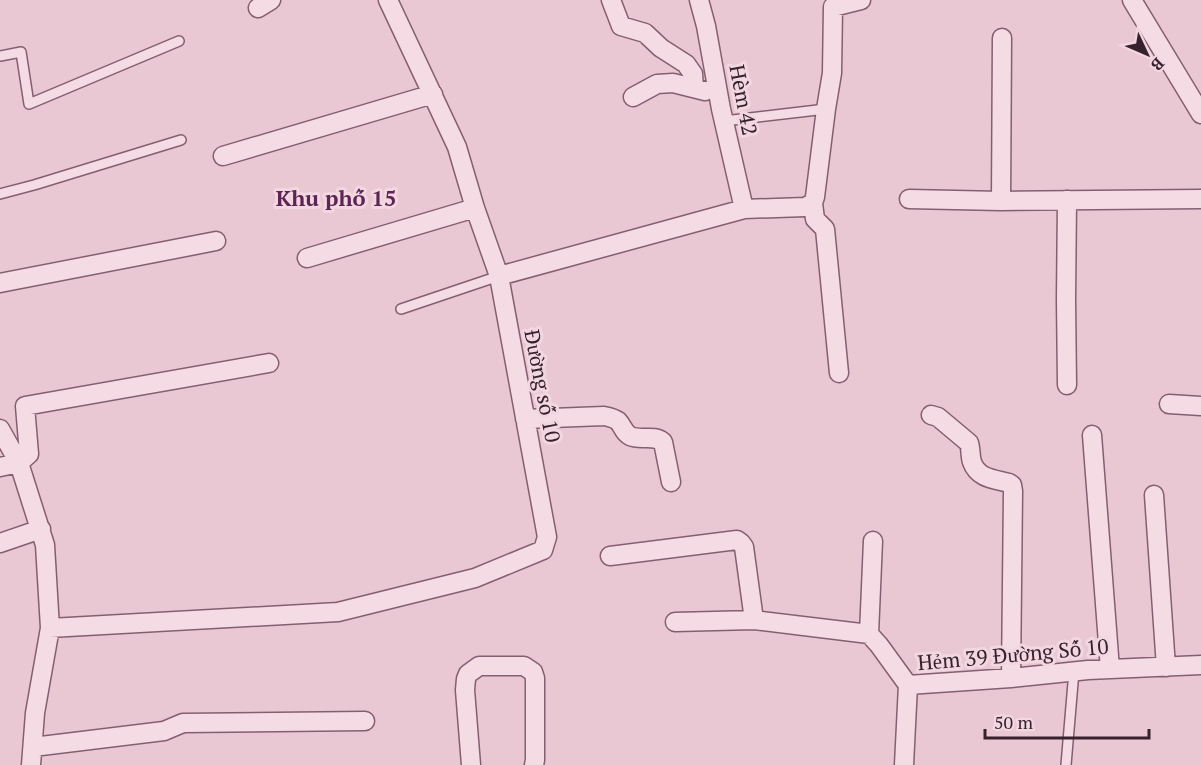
<svg xmlns="http://www.w3.org/2000/svg" width="1201" height="765" font-family="'PT Serif',serif">
	<style>
		.lines { fill: none; stroke-linecap: round; stroke-linejoin: round }
		.service-casing { stroke: #845f72; stroke-width: 12 }
		.minor-casing { stroke: #845f72; stroke-width: 21 }
		.service { stroke: #f5dbe4; stroke-width: 9 }
		.minor { stroke: #f5dbe4; stroke-width: 18 }
		.labels { text-anchor: middle; stroke-width: 6; stroke-linejoin: round; paint-order: stroke }
		.street-label { font-size: 21px; fill: #36212d; stroke: #f2d7e0 }
		.neighbourhood-label { font-size: 22px; font-weight: bold; fill: #5d2555; stroke: #f2d7e0 }
	</style>
	<rect width="100%" height="100%" fill="#e9c8d4"/>
	<g class="lines">
		<defs>
			<path id="service" d="M0,56L21,52L29,104L179,41
				M724,121L826,109
				M0,194L34,185L181,140
				M401,309L499,276
				M1066,765L1074,671"/>
			<path id="minor" d="M388,0L457,147L475,208L499,276
				M611,0L621,26L645,33L661,48L686,64L693,74L694,88
				M699,0L706,26L721,109L744,209
				M1132,0L1201,114
				M258,8L271,0
				M633,97L657,84L673,83L705,91
				M223,156L433,94
				M909,199L1001,201L1201,199
				M1001,201L1002,38
				M813,203L815,219L825,229L839,373
				M307,258L475,208
				M0,283L216,241
				M1067,385L1066,300L1067,200
				M1169,404L1201,406
				M931,415L938,417L969,443C971,449 970,456 972,462C978,479 995,479 1009,483L1012,485L1013,491L1011,678
				M525,419L604,416C609,417 614,418 618,421C623,426 623,432 630,436C641,441 653,434 663,442L671,482
				M0,429L19,463L45,545L50,628L35,713L31,765
				M1092,435L1110,669
				M0,467L19,463L29,454L25,406L269,363
				M1154,495L1166,667
				M0,543L41,529
				M610,556L737,540L741,543L744,547L754,620
				M675,622L754,620L869,634L879,645L908,685
				M50,628L338,612L475,578L543,550L547,537L499,276L744,209L805,207L813,203L815,197L826,109L832,73L833,7L861,0
				M869,634L873,541
				M33,747L164,731L183,723L365,721
				M471,765L465,690L466,679L468,674L479,666H524L533,672L535,678V760L534,765
				M904,765L908,685L1011,678L1088,670L1201,665"/>
		</defs>
		<use href="#service" class="service-casing"/>
		<use href="#minor" class="minor-casing"/>
		<use href="#service" class="service"/>
		<use href="#minor" class="minor"/>
	</g>
	<g class="labels">
		<g class="street-label">
			<text transform="translate(743 100) rotate(79)" y="7">Hèm 42</text>
			<text transform="translate(542 386) rotate(79)" y="7">Đường số 10</text>
			<text transform="translate(1013 655) rotate(-5)" y="7">Hẻm 39 Đường Số 10</text>
		</g>
		<g class="neighbourhood-label">
			<text x="336" y="206">Khu phố 15</text>
		</g>
	</g>
	<g transform="translate(1147 54) rotate(134)" stroke="#f2d7e0" stroke-width="4.5" paint-order="stroke">
	<path d="M0-4.5L10 22L0 15L-10 22Z" fill="#36212d"/>
	<text y="-9" font-size="16" font-weight="bold" text-anchor="middle" fill="#36212d">B</text>
	</g>
	<path d="M985 729v9h164v-9" fill="none" stroke="#36212d" stroke-width="3"/>
	<text x="994" y="729" font-size="18" fill="#36212d" stroke="#f2d7e0" stroke-width="4.5" paint-order="stroke">50 m</text>
</svg>
